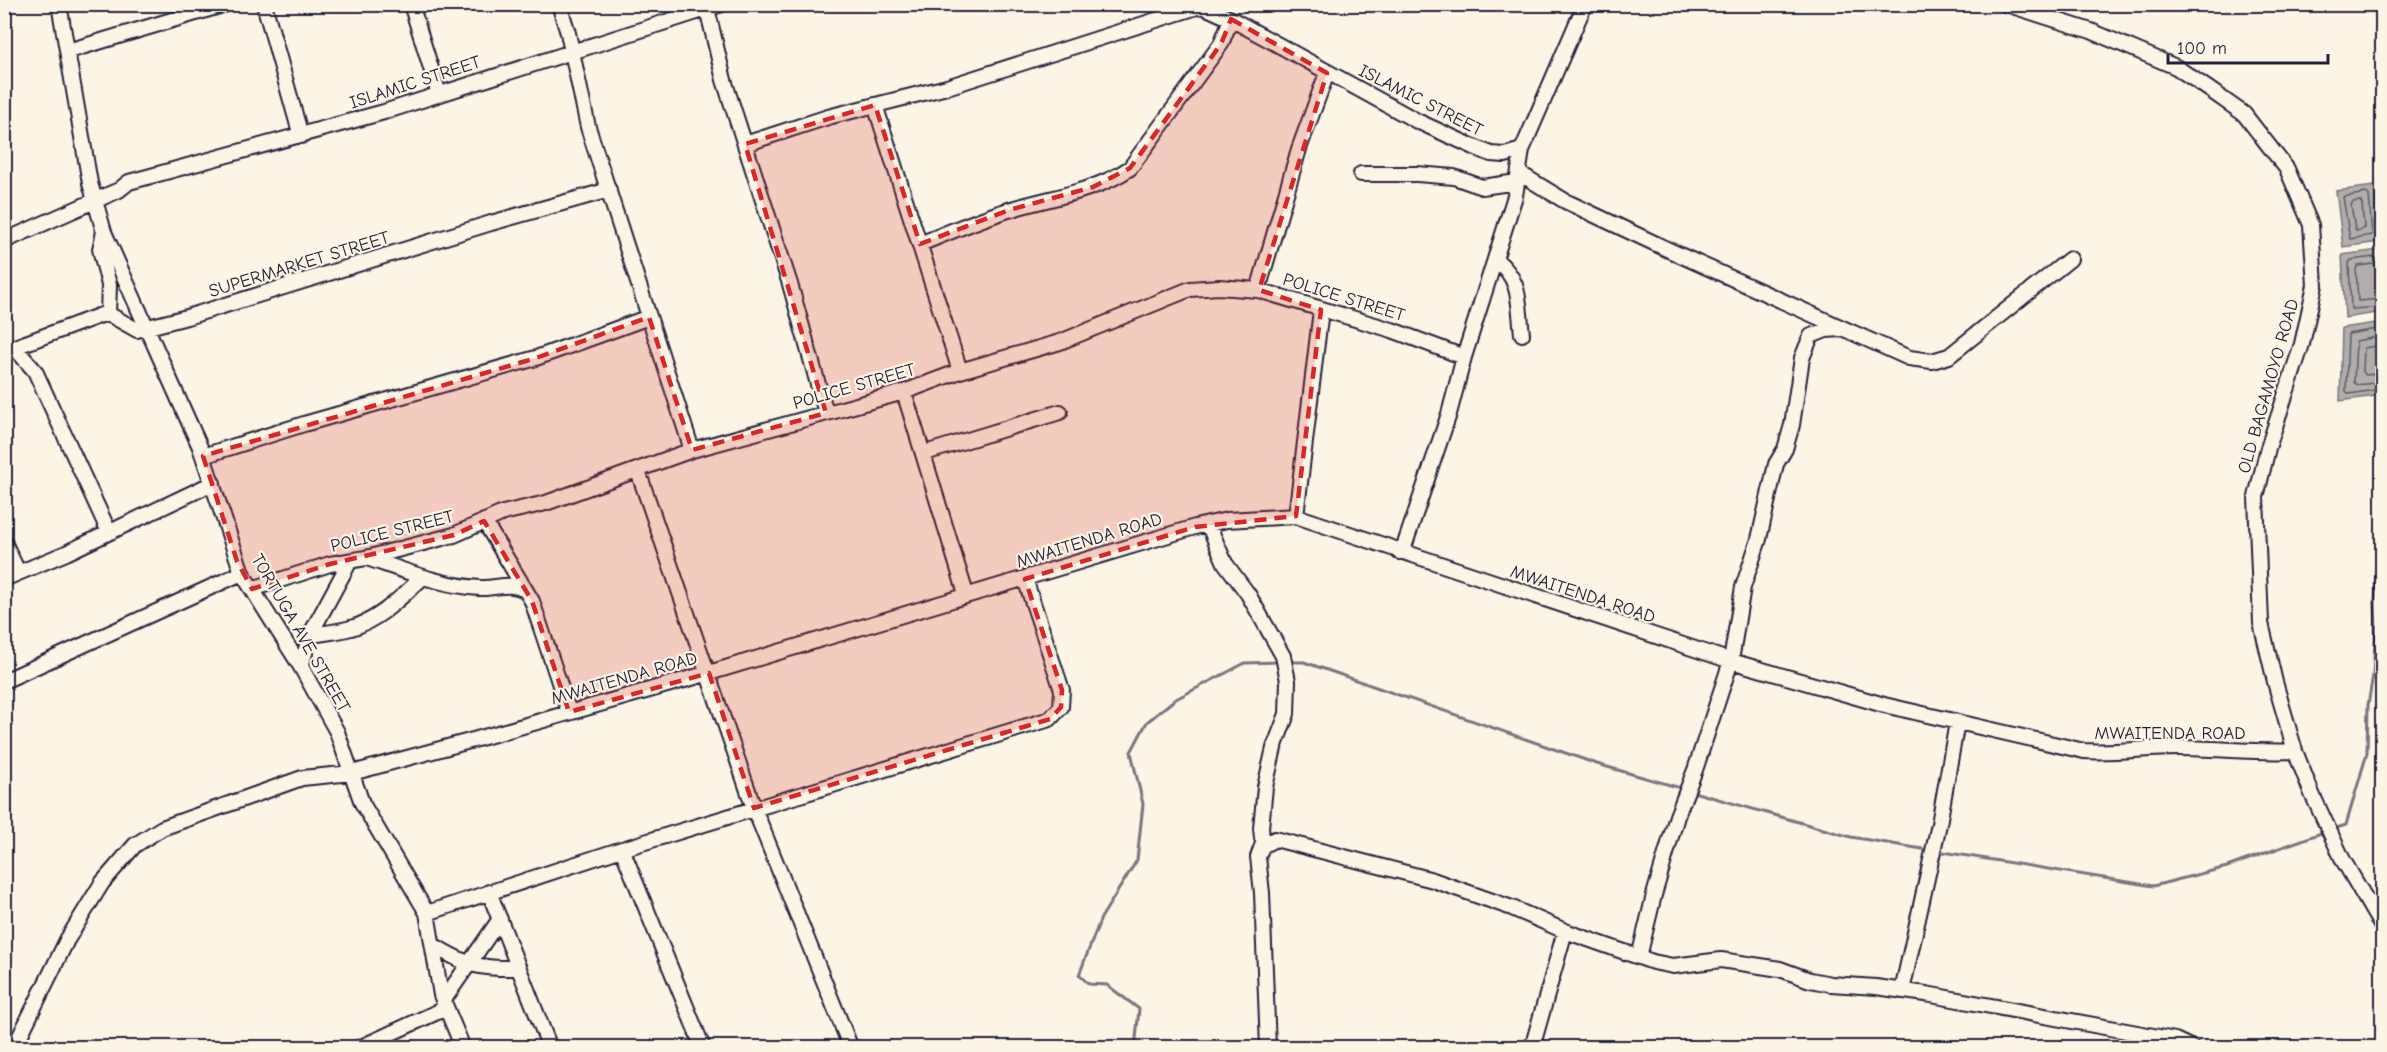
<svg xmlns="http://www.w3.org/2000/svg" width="2387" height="1052" font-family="'Comic Neue',sans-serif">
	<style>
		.water { fill: #b2adab; stroke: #78757e; stroke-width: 1.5 }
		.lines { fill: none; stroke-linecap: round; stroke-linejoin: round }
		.shore { stroke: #5c5a68; stroke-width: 1.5 }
		.stream { stroke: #78757e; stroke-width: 3 }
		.minor-casing { stroke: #22223b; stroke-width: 18 }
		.minor { stroke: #fcf5e5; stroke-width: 14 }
		.marked { fill: #d62828; fill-opacity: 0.2; stroke: #d62828; stroke-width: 4.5; stroke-dasharray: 12 8; stroke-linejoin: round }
		.labels { text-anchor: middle; stroke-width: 4.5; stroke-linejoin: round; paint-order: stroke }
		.street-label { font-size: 18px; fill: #22223b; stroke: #fcf5e5 }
	</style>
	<rect width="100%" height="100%" fill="#fcf5e5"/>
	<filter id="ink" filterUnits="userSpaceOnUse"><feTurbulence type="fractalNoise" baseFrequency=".0167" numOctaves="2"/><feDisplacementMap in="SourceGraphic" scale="12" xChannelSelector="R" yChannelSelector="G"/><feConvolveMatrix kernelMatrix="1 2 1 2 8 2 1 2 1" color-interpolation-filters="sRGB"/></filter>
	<g filter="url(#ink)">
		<path class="water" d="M2374,186L2379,242L2343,247L2336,191Z
			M2379,250L2382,312L2345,318L2342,255Z
			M2382,322V395L2340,401L2342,328Z"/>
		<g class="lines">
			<path class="shore" d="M2366,193L2369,195L2372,235L2350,239L2343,197Z
				M2360,201L2362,204L2364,228L2357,231L2355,229L2351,205L2353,202Z
				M2382,259L2374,257L2351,260L2349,263L2351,309L2382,307
				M2382,266L2373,264L2358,266L2356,269L2358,301L2382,299
				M2382,328L2348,334L2346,391L2349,394L2382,389
				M2382,336L2356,341L2354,382L2357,385L2382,382
				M2382,345L2364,348L2363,372L2366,375L2382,373"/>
			<path class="stream" d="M1288,662H1304L1597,764L1684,789
				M1690,791L1851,837L1928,850
				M2333,829L2346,825L2367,753L2368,705L2373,675L2376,625L2375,604L2376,578L2382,569
				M1937,851L2153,886L2227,867L2324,832
				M1135,1048L1139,1009L1107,985L1089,984L1079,975L1101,918L1137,860L1143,804L1131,752L1147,722L1174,700L1245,663L1281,662"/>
			<defs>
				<path id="minor" d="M59,4L90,183L104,232L200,447L242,573L301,667L337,732L362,803L427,913L441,995L463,1048
					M264,4L301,136
					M411,4L439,94
					M559,4L568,33L588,127L692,450
					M706,4L724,80L790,284L826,413
					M1198,4L1231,19L1417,121L1474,147L1491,154L1505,155L1522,150L1585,4
					M2006,4L2091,31L2176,67L2210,90L2244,114L2287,169L2311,225L2315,285L2302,344L2268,448L2256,497L2261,623L2275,682L2295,751L2312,794L2343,860L2382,927
					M68,51L226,4
					M875,105L960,371
					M745,144L828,117L947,87L1200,6
					M1519,173L1565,201L1671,251L1909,358L1932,361L1949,356L2070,259
					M1361,174H1417L1454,177L1482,187L1517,182
					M104,232L100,249L109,285L108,314
					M4,241L119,190L129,182L384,112L722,4
					M920,244C950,232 981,218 1012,209C1052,197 1095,192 1130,168L1221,44L1231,19
					M1495,259C1522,280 1518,302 1522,334
					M1258,290L1299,149L1327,73
					M15,348L35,371L109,532
					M4,351L104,314L112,316L137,330L187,317L491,223L609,190
					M904,392L966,594
					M925,453L1060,412
					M203,456L304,424L536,358L649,317
					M638,471L754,808L851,1048
					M1296,516L1321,310
					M484,521L532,601L569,712
					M1208,524L1225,563L1248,594L1283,656L1288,681L1287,714L1274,748L1265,787L1261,828L1262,838L1265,842
					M4,542L18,572
					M1399,552L1405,544L1449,414L1464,357L1515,196L1522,150
					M367,558C403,570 442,586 480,588C495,589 510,581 525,590
					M4,579L66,553L213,483
					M252,589L330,564L366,558L454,535L503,513L546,503L692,450L904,392L960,371L1060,342L1190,289L1219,287L1258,290L1392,330L1464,357
					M310,635C323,633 338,632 351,628C380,620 402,596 423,577
					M301,667L310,635L350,561
					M4,681L242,573
					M622,849L703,1048
					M489,892L550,1048
					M427,913L622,849L1050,719L1061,707L1062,690L1025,579
					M433,945C467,966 479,969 519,968
					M1639,957L1654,895L1677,816L1695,770L1731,661L1743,587L1759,539L1776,464L1785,449L1792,425L1802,358L1811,336L1826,330L1842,329
					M1902,991L1939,824L1957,722
					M443,1001L500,919
					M18,1039L32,1048
					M14,1048L67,940L102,883L135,845L162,828L302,778L352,773L477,739L709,673L1195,527L1227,520L1296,516L1731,661L1884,705L2084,751C2115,753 2146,748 2178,748C2217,748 2256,753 2295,751
					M359,1048L446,1008
					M1268,1048L1262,893L1258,857L1262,846L1275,839L1433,880L1512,908L1565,931L1653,962L1673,966L1721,960L1780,969L1810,980L1831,984L1876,987L1926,994L2175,1040L2192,1048
					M1532,1048L1565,931"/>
			</defs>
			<use href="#minor" class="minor-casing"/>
			<use href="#minor" class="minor"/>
		</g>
	</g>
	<path class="marked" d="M1231,19L1327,73L1259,290L1321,310L1296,516L1195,527L1025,579L1062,690L1061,707L1050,719L754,808L709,673L569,712L532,601L484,521L454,535L330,564L252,589L237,561L203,456L536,358L649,317L692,450L826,413L745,144L875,105L920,244L1009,210L1093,187L1130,168L1221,44Z"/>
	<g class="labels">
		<g class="street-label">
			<text transform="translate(415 82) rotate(-18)" y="6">ISLAMIC STREET</text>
			<text transform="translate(1421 100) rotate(27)" y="6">ISLAMIC STREET</text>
			<text transform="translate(299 264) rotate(-17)" y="6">SUPERMARKET STREET</text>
			<text transform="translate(1344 297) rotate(17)" y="6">POLICE STREET</text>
			<text transform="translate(854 386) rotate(-16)" y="6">POLICE STREET</text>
			<text transform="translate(2268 386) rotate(-74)" y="6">OLD BAGAMOYO ROAD</text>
			<text transform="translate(392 531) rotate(-14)" y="6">POLICE STREET</text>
			<text transform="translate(1089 540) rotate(-17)" y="6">MWAITENDA ROAD</text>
			<text transform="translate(1583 594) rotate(18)" y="6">MWAITENDA ROAD</text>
			<text transform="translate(301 633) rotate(60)" y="6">TORTUGA AVE STREET</text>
			<text transform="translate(624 678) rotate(-16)" y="6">MWAITENDA ROAD</text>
			<text x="2170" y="739">MWAITENDA ROAD</text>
		</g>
	</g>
	<rect width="2387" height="1052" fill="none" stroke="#fcf5e5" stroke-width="24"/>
	<rect x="12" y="12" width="2363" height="1028" fill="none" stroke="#22223b" stroke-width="2" filter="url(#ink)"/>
	<path d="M2168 54v9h160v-9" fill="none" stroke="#22223b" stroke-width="3"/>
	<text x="2177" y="54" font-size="18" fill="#22223b" stroke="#fcf5e5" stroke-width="4.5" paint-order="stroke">100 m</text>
</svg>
